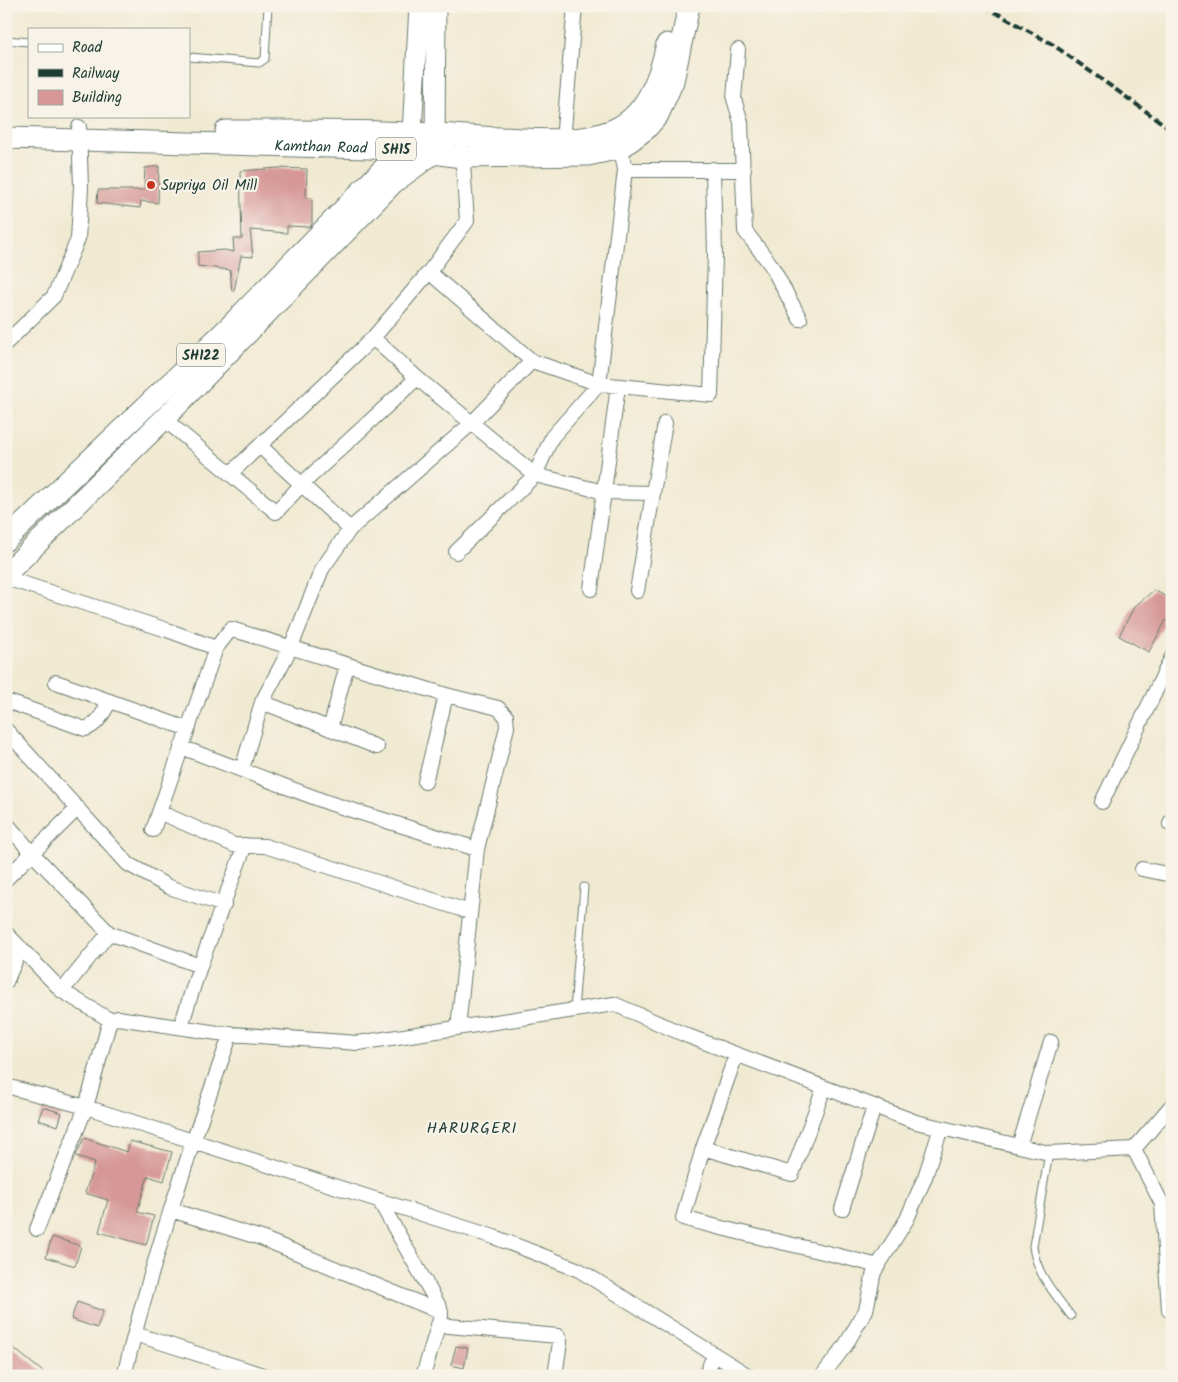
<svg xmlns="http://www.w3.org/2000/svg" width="1178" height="1382" font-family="Kalam,sans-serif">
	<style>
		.building { fill: #d69796 }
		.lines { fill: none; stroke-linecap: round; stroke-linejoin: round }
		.lane-casing { stroke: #687a6c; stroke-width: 9 }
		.street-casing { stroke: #687a6c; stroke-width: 16 }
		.secondary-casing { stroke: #687a6c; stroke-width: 21 }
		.primary-casing { stroke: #687a6c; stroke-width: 23 }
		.lane { stroke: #fff; stroke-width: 7 }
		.street { stroke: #fff; stroke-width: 14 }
		.secondary { stroke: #fff; stroke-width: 19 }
		.primary { stroke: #fff; stroke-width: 21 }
		.rail { stroke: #1f3d34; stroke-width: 4; stroke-dasharray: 8 4; stroke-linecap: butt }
		.poi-dot { fill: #c8321e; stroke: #f7f3e8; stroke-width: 2 }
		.labels { text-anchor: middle; stroke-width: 4.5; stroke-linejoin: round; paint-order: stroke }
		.shield { fill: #f7f3e8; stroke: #60746a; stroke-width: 1 }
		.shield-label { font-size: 14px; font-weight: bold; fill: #1f3d34 }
		.street-label { font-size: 15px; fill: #1f3d34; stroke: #f7f3e8 }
		.poi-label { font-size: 15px; fill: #1f3d34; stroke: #f7f3e8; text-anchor: start }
		.neighbourhood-label { font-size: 16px; letter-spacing: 1px; fill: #1f3d34; stroke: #f7f3e8 }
	</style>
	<rect width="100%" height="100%" fill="#f7f3e8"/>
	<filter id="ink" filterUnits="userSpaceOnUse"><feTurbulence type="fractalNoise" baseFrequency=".02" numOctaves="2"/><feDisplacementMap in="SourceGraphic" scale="10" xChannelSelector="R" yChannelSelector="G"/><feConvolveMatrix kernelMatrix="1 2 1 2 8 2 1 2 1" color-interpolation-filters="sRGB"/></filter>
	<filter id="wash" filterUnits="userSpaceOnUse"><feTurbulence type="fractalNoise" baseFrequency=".0096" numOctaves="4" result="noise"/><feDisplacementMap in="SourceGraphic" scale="20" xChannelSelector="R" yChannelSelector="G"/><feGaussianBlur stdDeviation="1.12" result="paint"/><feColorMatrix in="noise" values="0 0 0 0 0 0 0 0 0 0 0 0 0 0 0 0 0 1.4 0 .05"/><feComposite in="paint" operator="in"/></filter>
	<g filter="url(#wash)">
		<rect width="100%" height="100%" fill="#f1ead3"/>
		<g id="blocks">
			<path class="building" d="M159,166L158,203L141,201L140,208L97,203L98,190H144L145,168Z
				M278,168L307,169L306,198H312V224L309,227L287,226V233L250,230L253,257L241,256L234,291H232L230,270L198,266V252L224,250L234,252L233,239H242L240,171Z
				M1154,590L1172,600V623L1166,620L1149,652L1119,636L1134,607Z
				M43,1107L62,1113L58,1126L38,1120Z
				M84,1138L127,1152L130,1141L172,1152L164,1181L148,1176L137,1212L154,1216L146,1245L99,1232L108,1200L85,1193L95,1162L76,1156Z
				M52,1237L81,1246L75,1266L46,1257Z
				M77,1302L103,1311L97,1328L71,1319Z
				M6,1342L48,1376H6Z
				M456,1346L468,1348L464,1368L451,1365Z"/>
		</g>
	</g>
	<g filter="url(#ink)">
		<use href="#blocks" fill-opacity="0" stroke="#687a6c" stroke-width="1"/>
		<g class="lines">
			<defs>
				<path id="lane" d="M6,40L29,42
					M189,57L259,63L265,59L268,6
					M574,1010L584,887
					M1049,1153L1033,1246C1036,1274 1055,1294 1071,1316"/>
				<path id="street" d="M738,50L734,99L741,122L745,231L771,265L800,319
					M563,140L575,6
					M625,170H744
					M429,272L532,361L599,384L711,395L715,255L713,169
					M373,338L417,378L535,475L604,492L653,493L637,591
					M6,343L54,296L78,239L81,187L79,127
					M164,419L276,512L302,484L417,378
					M260,446L350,529L322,569L291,647L262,702
					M230,474L373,338L429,272L467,221L462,150
					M653,493L665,423
					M350,529L472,423L532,361
					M456,552L535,475L552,437L599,384L625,170L621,148
					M6,578L167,630L216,648L153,830
					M591,589L618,386
					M216,648L231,629L446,695L498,708L506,716L507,727L477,849L458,1028
					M56,682L188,729
					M6,703H12L85,729C98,725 103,713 110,701
					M330,729L347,665
					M6,730L128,864L169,887L224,905
					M181,747L329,803L477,849
					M242,769L262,702L377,747
					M425,782L446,695
					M1102,802L1172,657
					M159,812L234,845L265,846L470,912
					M6,823L32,853L109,933L200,966
					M1170,824L1172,819
					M1142,869L1172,875
					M6,879L78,808
					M6,933L62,991L110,1020L118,1018L218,1033L358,1043L614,1004L688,1036L916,1122L1049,1153L1134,1149L1172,1105
					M6,982L21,948
					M62,991L109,933
					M181,1026L200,966L245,845
					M6,1086L86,1107L494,1237L579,1270L749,1376
					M824,1088L792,1174L703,1148L683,1218C748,1236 813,1248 878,1266
					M1019,1146L1051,1042
					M703,1148L736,1055
					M1134,1149L1162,1204L1169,1310L1172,1311
					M379,1200L440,1308L441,1316L423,1376
					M842,1209L874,1107
					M171,1210L261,1238L441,1312
					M37,1229L86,1107L110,1020
					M438,1325L558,1336L560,1342L555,1376
					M135,1334L266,1376
					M124,1376C152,1259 191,1146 231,1033
					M706,1376L714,1354
					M822,1376L845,1346L866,1310L874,1272L907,1219L925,1177L941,1128"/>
				<path id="secondary" d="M412,133L419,6
					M435,147L436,6"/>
				<g id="primary">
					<path d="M226,131C288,131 351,130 413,133C449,134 486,138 523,139C553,140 584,142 613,130C647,116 660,76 667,44"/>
					<path id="s1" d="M6,138L405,149L462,157L588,155L621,148L646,129L658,115L673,81L689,6"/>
					<path d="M6,540L230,326L379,173C390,163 402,155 408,142"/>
					<path d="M6,574L164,419L393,183L435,152"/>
				</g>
			</defs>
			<use href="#lane" class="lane-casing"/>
			<use href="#street" class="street-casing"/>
			<use href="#secondary" class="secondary-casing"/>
			<use href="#primary" class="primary-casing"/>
			<use href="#lane" class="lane"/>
			<use href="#street" class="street"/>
			<use href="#secondary" class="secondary"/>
			<use href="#primary" class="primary"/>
			<path class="rail" d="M984,6L1052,44L1172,130"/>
		</g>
	</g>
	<circle class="poi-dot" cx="151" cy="185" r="5"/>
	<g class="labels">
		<g class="shield">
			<rect x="376" y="137.5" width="40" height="23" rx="4"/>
			<rect x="177" y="343.5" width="48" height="23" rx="4"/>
		</g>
		<g class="shield-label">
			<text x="396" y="154">SH15</text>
			<text x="201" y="360">SH122</text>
		</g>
		<g class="street-label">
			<text dy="5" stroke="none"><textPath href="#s1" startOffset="315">Kamthan Road</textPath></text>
		</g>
		<g class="poi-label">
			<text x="161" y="190">Supriya Oil Mill</text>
		</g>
		<g class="neighbourhood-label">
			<text x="472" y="1133">HARURGERI</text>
		</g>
	</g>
	<rect width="1178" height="1382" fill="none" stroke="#f7f3e8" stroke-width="25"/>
	<rect x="28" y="28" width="162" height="90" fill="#f7f3e8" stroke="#a1aaa0"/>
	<rect x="38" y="44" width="25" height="8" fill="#ffffff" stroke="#a1aaa0"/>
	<text x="72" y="52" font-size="15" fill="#1f3d34">Road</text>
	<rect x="38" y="69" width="25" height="8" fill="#1f3d34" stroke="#a1aaa0"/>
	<text x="72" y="78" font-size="15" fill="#1f3d34">Railway</text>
	<rect x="38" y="90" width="25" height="15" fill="#d69796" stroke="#a1aaa0"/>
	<text x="72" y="102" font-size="15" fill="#1f3d34">Building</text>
</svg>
